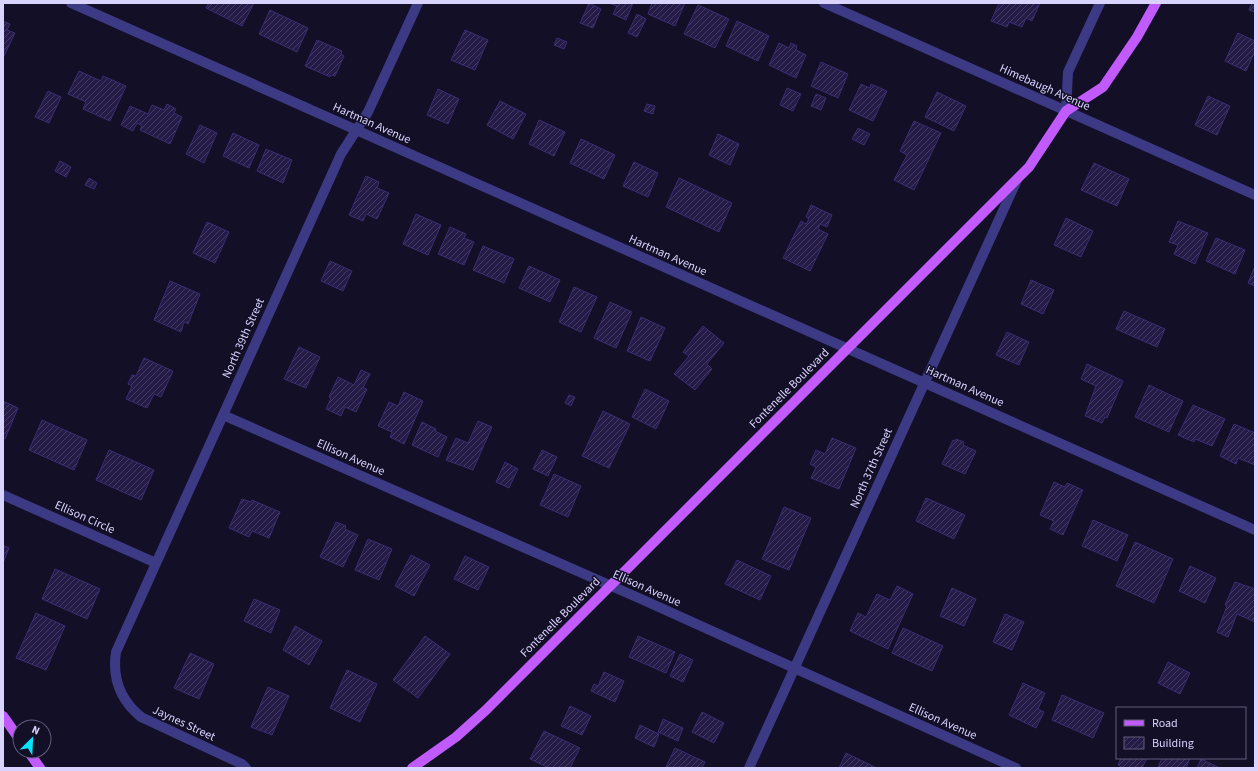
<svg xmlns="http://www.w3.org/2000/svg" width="1258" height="771" font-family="'Source Sans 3',sans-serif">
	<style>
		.building { fill: url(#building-hatch); stroke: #3b2d73 }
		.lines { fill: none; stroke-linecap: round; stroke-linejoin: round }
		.minor { stroke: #3d3a85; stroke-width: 10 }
		.major { stroke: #c25bff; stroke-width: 10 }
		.labels { text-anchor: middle; stroke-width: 3; stroke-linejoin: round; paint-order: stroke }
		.street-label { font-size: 12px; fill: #d9d4ff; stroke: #130f26 }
	</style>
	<defs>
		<pattern id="building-hatch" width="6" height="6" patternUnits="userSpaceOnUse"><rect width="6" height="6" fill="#241b47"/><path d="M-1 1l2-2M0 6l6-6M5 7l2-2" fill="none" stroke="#433b63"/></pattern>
	</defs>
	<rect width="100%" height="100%" fill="#130f26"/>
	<path class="building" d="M209,3H254L242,26L206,8Z
		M589,3L601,9L593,28L580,23Z
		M609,3H633L626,20L613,14L617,6Z
		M652,3H685L675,26L648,14Z
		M999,3H1040L1032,21L1026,18L1022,27L1009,22L1007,27L991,21Z
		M1252,3H1255V12L1249,10Z
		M698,5L729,19L715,48L684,34Z
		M270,10L308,28L297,52L259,34Z
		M637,14L646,19L637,37L628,33Z
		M3,21L10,24L7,30L15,33L3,58Z
		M737,21L769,36L758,61L726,46Z
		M465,30L488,40L475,70L451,60Z
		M1238,33L1255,41V51L1246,71L1225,61Z
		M557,38L567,42L564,49L554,45Z
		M317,40L342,51L341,54L344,56L335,76L331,75L330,77L305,66Z
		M779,43L789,48L791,43L797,46L796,50L806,55L796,78L769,65Z
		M821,62L848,74L838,98L811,86Z
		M79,71L101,81L103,76L126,86L110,121L83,109L86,102L68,94Z
		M861,84L870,88L871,84L887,91L873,121L849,110Z
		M787,88L801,94L793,111L780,105Z
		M438,89L459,99L448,124L427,115Z
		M48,91L61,97L49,123L35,117Z
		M937,92L966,106L954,131L925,117Z
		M816,94L826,98L821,110L811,106Z
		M1208,96L1230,106L1217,135L1195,125Z
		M500,101L526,114L513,139L487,125Z
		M167,104L176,109L174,113L182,117L170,144L140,130L142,126L137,123L133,131L121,125L130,106L148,114L152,105L164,110Z
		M647,104L655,106L653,114L644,111Z
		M539,120L565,132L554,156L529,144Z
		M914,121L941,133L914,190L894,180L907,155L900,151Z
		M200,125L217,133L204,163L186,154Z
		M858,128L870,134L864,145L852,139Z
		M233,133L259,145L249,168L223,156Z
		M718,134L739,144L730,165L709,155Z
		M581,139L615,155L604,179L570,163Z
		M266,149L292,160L283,183L257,171Z
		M60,161L71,167L66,177L55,171Z
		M634,162L658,173L648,197L623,186Z
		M1094,163L1129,179L1117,206L1081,190Z
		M366,176L379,182L377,188L389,193L377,219L366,214L363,221L349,215Z
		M89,178L97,183L94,189L85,185Z
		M679,178L732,203L719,232L666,207Z
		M811,205L832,215L827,227L820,224L818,229L828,234L810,271L783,258L801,221L806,224L809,219L806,217Z
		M416,214L441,225L428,255L403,244Z
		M1066,218L1093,231L1081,257L1054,245Z
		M1178,221L1208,233L1195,264L1174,254L1178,245L1169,242Z
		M207,222L229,232L215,263L193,253Z
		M450,227L466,234L464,238L474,242L464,265L438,254Z
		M1216,238L1245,250L1235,274L1206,261Z
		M483,246L514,259L504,283L473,270Z
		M330,261L352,271L343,291L321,281Z
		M529,266L560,280L550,302L519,288Z
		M1255,266V286L1248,283Z
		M1031,280L1054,290L1043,314L1021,304Z
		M170,281L200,294L188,324L184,322L181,332L154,320Z
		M574,287L597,297L581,332L559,322Z
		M610,302L632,312L616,348L594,338Z
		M1124,311L1165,329L1157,347L1116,329Z
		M641,317L665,328L650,361L627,351Z
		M703,326L724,343L707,364L712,369L695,390L674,374L689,356L683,352Z
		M1007,332L1029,342L1019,365L996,355Z
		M299,347L320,357L306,388L284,379Z
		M144,358L173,371L161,397L154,394L147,408L126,399L132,386L128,384L132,375L136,376Z
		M1087,364L1123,381L1107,418L1105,417L1102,423L1085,416L1096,386L1081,379Z
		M361,370L370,374L363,388L367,389L356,412L345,407L341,416L326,409L331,398L329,397L338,377L354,385Z
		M1149,385L1183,401L1169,432L1135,417Z
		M645,389L669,401L656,429L632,417Z
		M404,392L423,401L404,444L390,437L392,432L378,426L389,402L398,406Z
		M569,395L575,397L571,406L565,403Z
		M3,401L18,408L5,439L3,438Z
		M1193,405L1225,419L1212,446L1195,439L1194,442L1178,435Z
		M603,411L630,424L609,468L582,456Z
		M42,420L87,440L74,470L29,450Z
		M478,421L492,427L473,470L446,460L456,438L468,443Z
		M422,422L436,429L435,431L447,437L438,457L412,445Z
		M1234,424L1255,433V465L1238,458L1236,464L1220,456Z
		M832,438L856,448L839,489L811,478L816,467L810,464L816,450L825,454Z
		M956,439L964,442L963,445L976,451L965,474L942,464L953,440L955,441Z
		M109,450L154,470L141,500L96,480Z
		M542,450L557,457L548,476L533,469Z
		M505,462L518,469L509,488L496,482Z
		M554,474L581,486L568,517L540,505Z
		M1054,482L1065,487L1067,483L1083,490L1063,535L1050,529L1054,521L1040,515Z
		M926,498L965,515L954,539L916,521Z
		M242,499L251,502L252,500L280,512L269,538L252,531L249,537L229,528Z
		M784,507L811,518L789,570L762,559Z
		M1093,520L1128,535L1117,561L1082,546Z
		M336,522L346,526L345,529L358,535L343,567L320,557Z
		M368,539L392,549L379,580L355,570Z
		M1135,542L1173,559L1154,603L1116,586Z
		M3,545L9,548L3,563Z
		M411,555L430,565L414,596L395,586Z
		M465,556L489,567L478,590L454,579Z
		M737,560L771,576L760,600L725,584Z
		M1190,566L1216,578L1205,603L1179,591Z
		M55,569L100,589L87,619L42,599Z
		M1235,582L1255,589V622L1237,614L1228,637L1217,632L1227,606L1225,605Z
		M897,586L913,594L888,649L850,631L858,613L866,617L877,594L890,600Z
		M952,588L976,599L964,626L940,616Z
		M254,599L280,610L271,633L244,621Z
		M36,613L65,626L46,670L16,658Z
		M1005,614L1024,622L1012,650L993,642Z
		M295,626L322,641L309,665L283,650Z
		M903,628L943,646L932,671L892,653Z
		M425,636L450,654L418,698L393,680Z
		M638,636L675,652L666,673L629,657Z
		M190,653L214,664L199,699L174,688Z
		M680,654L693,660L683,682L670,676Z
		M1168,662L1190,673L1180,694L1158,683Z
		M347,670L377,684L360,722L330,708Z
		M604,672L624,681L615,702L591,691L594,684L598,686Z
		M1023,683L1045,693L1038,709L1044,712L1036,728L1009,715Z
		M268,687L289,696L272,735L251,727Z
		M1062,695L1104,713L1093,738L1052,720Z
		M570,706L591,716L582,735L561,726Z
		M702,712L724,723L714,743L692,732Z
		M663,719L683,728L678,741L658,732Z
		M640,725L659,734L654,747L635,738Z
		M544,731L580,748L570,768H549L530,759Z
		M675,748L705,762L702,768L666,767Z
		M846,753L877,768H839Z
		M1121,758H1147L1142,768H1124L1118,765Z
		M1162,758H1190L1186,768H1160L1158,767Z
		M1201,759L1220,768H1197Z"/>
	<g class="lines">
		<path class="minor" d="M71,3L1255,530
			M824,3L1255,195
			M1066,111L1068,72L1100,3
			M223,415L641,599L1016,768
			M3,495L156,563
			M246,768L242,764L141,717C120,700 112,679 116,652L341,154L368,112L418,3
			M749,768L1017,180"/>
		<path class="major" d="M3,716L20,740
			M28,751L40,768
			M412,768L456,737L486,710L1029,167L1066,111L1103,87L1137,37L1156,3"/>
	</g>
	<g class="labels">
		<g class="street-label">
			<text transform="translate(1045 87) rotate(24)" y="4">Himebaugh Avenue</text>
			<text transform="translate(372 123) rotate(24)" y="4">Hartman Avenue</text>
			<text transform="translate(668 255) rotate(24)" y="4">Hartman Avenue</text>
			<text transform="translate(243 338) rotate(-66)" y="4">North 39th Street</text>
			<text transform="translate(965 386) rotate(24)" y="4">Hartman Avenue</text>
			<text transform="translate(789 388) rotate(-45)" y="4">Fontenelle Boulevard</text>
			<text transform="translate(351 457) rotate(24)" y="4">Ellison Avenue</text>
			<text transform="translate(871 468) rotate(-66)" y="4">North 37th Street</text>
			<text transform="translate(85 517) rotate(24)" y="4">Ellison Circle</text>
			<text transform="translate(647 588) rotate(24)" y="4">Ellison Avenue</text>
			<text transform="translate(560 617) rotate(-45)" y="4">Fontenelle Boulevard</text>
			<text transform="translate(943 721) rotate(24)" y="4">Ellison Avenue</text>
			<text transform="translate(184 723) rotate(25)" y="4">Jaynes Street</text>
		</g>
	</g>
	<rect width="1258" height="771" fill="none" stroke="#d9d4ff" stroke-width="8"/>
	<rect x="1116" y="707" width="130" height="52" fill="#130f26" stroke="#625e7d"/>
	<rect x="1124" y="720" width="20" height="6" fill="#c25bff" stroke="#625e7d"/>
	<text x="1152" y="727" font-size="12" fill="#d9d4ff">Road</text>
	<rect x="1124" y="737" width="20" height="12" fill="url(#building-hatch)" stroke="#625e7d"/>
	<text x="1152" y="747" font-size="12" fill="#d9d4ff">Building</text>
	<g transform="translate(32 739) rotate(24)"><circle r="19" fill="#130f26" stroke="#625e7d"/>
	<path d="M0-3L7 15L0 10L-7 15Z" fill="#00e5ff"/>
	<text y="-6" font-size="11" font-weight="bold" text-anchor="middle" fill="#d9d4ff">N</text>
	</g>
</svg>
